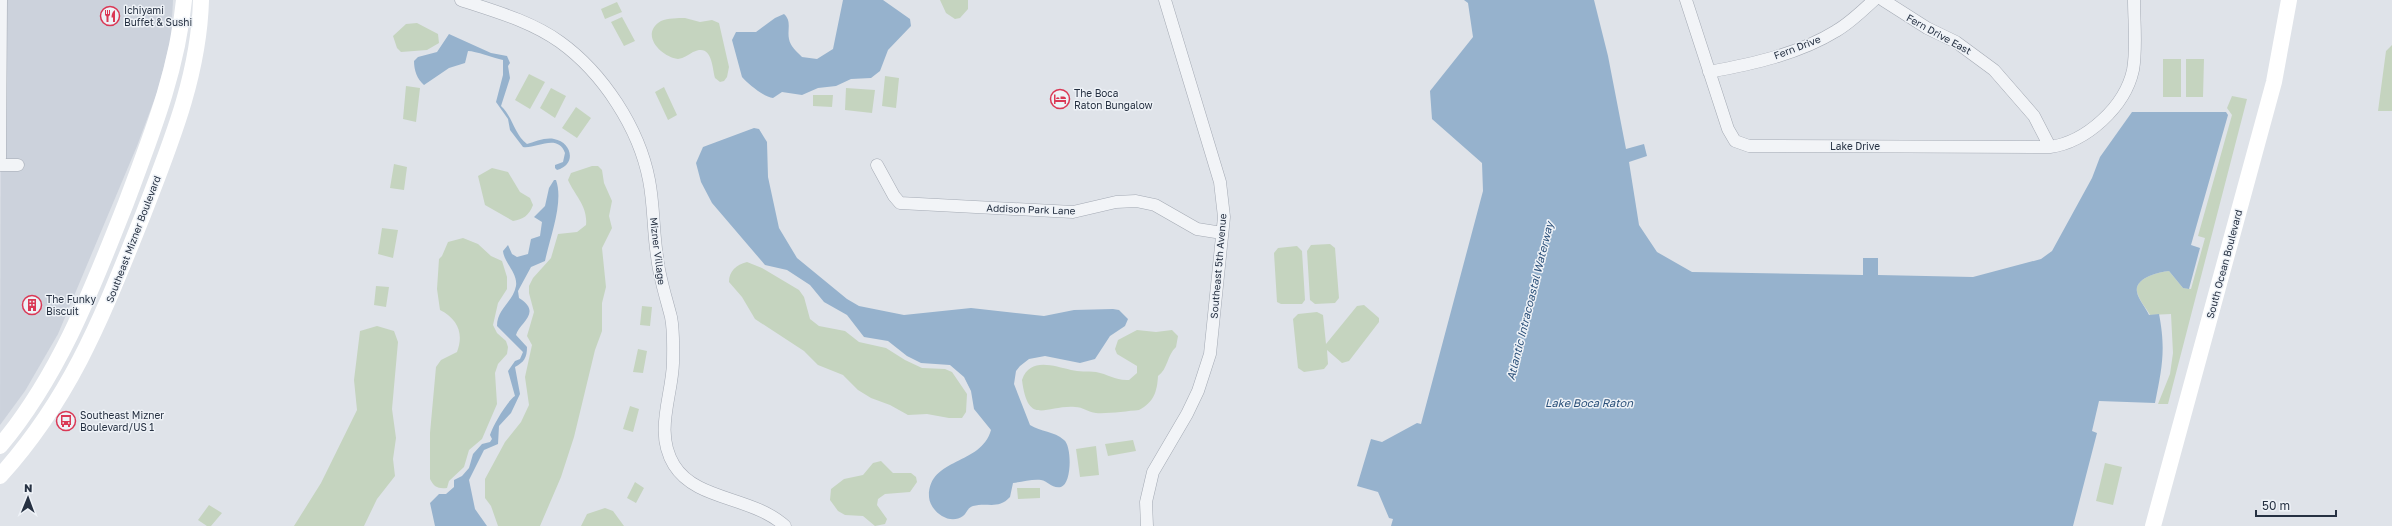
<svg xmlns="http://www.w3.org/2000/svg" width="2392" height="526" font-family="'Golos Text',sans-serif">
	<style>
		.built { fill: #ccd2dc }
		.green { fill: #c5d4bf }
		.water { fill: #96b2cd }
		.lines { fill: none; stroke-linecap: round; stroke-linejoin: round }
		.street-casing { stroke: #a4aab4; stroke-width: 13 }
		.street { stroke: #f2f4f7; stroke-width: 12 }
		.secondary { stroke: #fff; stroke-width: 16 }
		.labels { text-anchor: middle; stroke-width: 3; stroke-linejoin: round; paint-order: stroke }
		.poi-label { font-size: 10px; fill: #263142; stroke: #eef2f7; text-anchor: start }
		.street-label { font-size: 10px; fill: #263142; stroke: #eef2f7 }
		.water-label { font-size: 11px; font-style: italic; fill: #2c517a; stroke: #eef2f7 }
	</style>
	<rect width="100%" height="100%" fill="#dfe3e9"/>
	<path class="built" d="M1,0H173L171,38L158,90L137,146L58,334L25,391L0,425Z"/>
	<path class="green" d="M940,0H968V9L960,18L955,19L946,13Z
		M617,2L622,12L605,19L601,9Z
		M622,17L635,41L624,46L611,22Z
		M685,18L700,22L712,20L719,23L729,67L727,77L724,81L720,82L715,78C712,66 712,43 693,52C688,55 684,58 678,59C661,57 639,34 661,21C668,18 678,18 685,18Z
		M417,23L438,34L439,43L427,50L401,52L397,48L393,36L406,24Z
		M2392,45V111H2378L2386,51Z
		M2163,59H2181V97H2163Z
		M2186,59H2204L2203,97H2186Z
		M529,74L545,82L530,109L515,100Z
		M885,76L899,78L896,108L882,106Z
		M406,86L420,88L416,122L403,119Z
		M664,87L677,115L668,120L655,92Z
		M551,88L566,96L555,118L540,108Z
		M846,88L875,90L872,113L845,110Z
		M813,95H833L832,107L813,106Z
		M2232,96L2247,99L2168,404H2158L2170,374L2173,353L2171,314L2150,315C2146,308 2139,300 2137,292C2134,278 2159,272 2169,271L2183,288L2191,289L2205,238L2198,236L2232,115L2227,108Z
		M576,107L591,118L577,138L562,128Z
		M394,164L407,167L404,190L390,188Z
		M592,166H598L602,170L604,183L612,201L609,216L612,228L602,248L606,287L602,303V331L595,350L574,437L561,477L540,526H498L491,506L485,498V479L505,442L521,422L529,405L525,377L532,345L527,336L534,312L529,293V286L533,278L551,258L558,234L577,232L586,225C588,206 575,196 568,180L571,173Z
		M492,168L508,172L520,192L530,198L533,205C529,216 523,219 513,221L485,205L478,176Z
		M382,228L398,230L393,258L378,254Z
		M463,238L478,244L491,256L502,261L507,277V289L498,303L493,325L497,333L506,341L508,347L507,354L498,364L495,373L497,404L482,439L469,450L464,467L449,481L447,488C438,489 434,487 430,479V433L436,367L441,360L457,352C464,334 458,319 440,310L437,289L439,259L442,256L448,242Z
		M1330,244L1335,248L1339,298L1335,303L1315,304L1310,300L1307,251L1311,245Z
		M1297,246L1302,251L1305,300L1302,304H1281L1277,302L1274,253L1278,248Z
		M747,262L762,268L799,290L804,297L810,319L819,326L845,331L859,342L886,348L905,360L922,368L945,369L952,372L967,394L966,412L962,418H949L927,414L908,415L890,405L871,398L858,390L843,375L818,365L804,351L755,319L742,297L729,282C729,271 736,265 747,262Z
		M376,286L389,287L386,307L374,305Z
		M1364,305L1379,318V322L1349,361L1342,363L1327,350L1328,364L1324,369L1304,372L1298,368L1293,319L1298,314L1317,312L1323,315L1326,344L1357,306Z
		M642,306L652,307L650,326L640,325Z
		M377,326L394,331L398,342L392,409L396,438L393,459L395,476L377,499L364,526H294L321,483L357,410L354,380L360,331Z
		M1137,330L1156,332L1172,330L1178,336L1176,347C1167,355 1168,369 1158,376C1157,392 1154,402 1139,410C1128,411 1106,414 1096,413C1088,412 1083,407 1075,407C1045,405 1028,427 1022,380C1030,357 1053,366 1071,370C1079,372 1087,371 1096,372C1108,374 1116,381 1129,380L1137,373V366L1117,354L1115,349L1118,340Z
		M638,349L647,351L643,373L633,372Z
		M630,406L639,409L633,432L623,429Z
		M1133,440L1136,451L1108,456L1105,444Z
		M1096,446L1099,475L1080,477L1076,449Z
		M881,461L893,473H911L916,477L917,482L910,492L885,494L878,499L877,505L887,519L885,524L875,526L863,516L845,515L838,511L830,500L831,489L844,479L863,475L873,463Z
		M2105,463L2122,467L2113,505L2096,501Z
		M635,482L644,488L636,503L627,498Z
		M1017,488H1040V498L1018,499Z
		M209,505L222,513L211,526H207L198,520Z
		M605,508L613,511L624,526H581L587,514Z"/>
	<path class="water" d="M843,0H883L910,19L911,26L888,50L880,71L871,78L851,79L836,86L818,88L802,95L782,92L773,98C764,97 748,84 742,77L732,40L736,32H756L775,18L784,14C792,21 787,30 789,39C790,46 797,52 802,57L817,59L833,49Z
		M1464,0H1594L1608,56L1626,149L1644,144L1647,156L1629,162L1639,225L1657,252L1692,272L1863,275V258H1878V275L1973,277L2041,259L2052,251L2092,178L2100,157L2132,112H2226L2228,115L2191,245L2200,248L2189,289L2183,288L2169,271C2159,272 2134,278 2137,292C2138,299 2146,308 2149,315L2159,314C2166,350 2162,368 2155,403L2099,401L2092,431L2097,433L2073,526H1391L1393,519L1389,518L1378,492L1357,486L1371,439L1382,442L1417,423L1421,424L1483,191L1482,163L1432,119L1430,91L1473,37L1468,3Z
		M449,34L491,53L507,56L510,63L508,66L510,78L501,106C513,117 514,134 527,144C534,142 546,137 554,139C572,142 577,165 557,170L555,168V165L563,162L565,153C558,133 536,149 523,147L510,130L508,119L496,102L503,75V60C493,58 476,51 468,51L465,63L449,68L424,85C417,79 414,70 414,61L418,57L437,52Z
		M754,128L759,129L767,142L768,177L779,228L797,258L847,299L859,306L904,315L971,308L1044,316L1074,310L1113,309L1119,310L1128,319L1125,326L1110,336L1095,359L1080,363L1045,356L1029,359L1020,366L1016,371L1014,384L1030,425C1041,432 1054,431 1064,440C1072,446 1072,484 1061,487C1052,489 1048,481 1041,480C1032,479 1022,482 1013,483L1010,497C998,510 988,502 973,506C967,508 967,513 963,516C949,526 930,511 929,497C928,457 981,466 991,430L974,409L971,391L964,377L950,365L921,363L907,356L888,341L864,337L847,315L824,302L810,285L787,270L765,265L712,203L701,182L696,163L703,147Z
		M554,180H556C564,202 550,237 545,261L531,267L518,291L519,298C543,313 519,323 516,335L527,347C527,358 524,362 515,367L520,394L511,413L499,426L498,444L484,450L469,480L475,509L487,526H435L430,503L439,494H446L454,487V480L462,476L469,468L473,454L482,444L490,442L492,439L490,435C493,425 508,400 515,396L508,371L515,361L520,359L523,352L497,326C497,309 513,302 516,286C518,273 504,263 503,251L508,245L512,254L517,257L528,254L531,239L540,236L542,222L534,217L545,206L549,188Z"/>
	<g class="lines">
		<defs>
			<path id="street" d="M461,0C494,11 531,21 560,42C603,73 639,128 649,180C654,205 653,231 657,256C659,277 666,297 671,317C674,332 673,348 673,363C672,397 654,432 674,465C696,501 752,496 785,526
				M1686,0L1728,129L1735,141L1749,146L2050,147C2086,142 2125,107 2133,70C2137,48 2134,22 2134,0
				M1883,0L1927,28L1956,42L1994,70L2034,116L2050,147
				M1709,72C1752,64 1799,54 1836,31C1850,23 1862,11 1874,0
				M0,158L1,0
				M0,165H18
				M877,165L894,196L900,203L1073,212L1116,202L1136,201L1155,205L1197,229L1222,233
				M1147,526L1146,502L1153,472L1187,414L1198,391L1210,354L1224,217L1220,182L1165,0"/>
		</defs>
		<use href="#street" class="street-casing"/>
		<use href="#street" class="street"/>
		<path class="secondary" d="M0,446C60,374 92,289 126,203C151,136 177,72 184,0
			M0,476C73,395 103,314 143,215C170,145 199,76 201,0
			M2153,526L2274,82L2289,0"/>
	</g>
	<defs>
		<symbol id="restaurant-ring" viewBox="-11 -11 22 22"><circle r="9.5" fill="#eef2f7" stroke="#da3855" stroke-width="1.5"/><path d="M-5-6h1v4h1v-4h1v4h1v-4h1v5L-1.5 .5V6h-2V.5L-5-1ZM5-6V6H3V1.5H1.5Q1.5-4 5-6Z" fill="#da3855"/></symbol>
		<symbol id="hotel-ring" viewBox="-11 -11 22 22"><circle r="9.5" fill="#eef2f7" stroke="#da3855" stroke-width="1.5"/><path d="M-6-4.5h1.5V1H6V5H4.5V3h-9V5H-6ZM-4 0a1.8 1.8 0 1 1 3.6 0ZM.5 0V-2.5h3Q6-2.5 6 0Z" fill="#da3855"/></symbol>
		<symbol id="building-ring" viewBox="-11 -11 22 22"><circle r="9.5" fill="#eef2f7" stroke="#da3855" stroke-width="1.5"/><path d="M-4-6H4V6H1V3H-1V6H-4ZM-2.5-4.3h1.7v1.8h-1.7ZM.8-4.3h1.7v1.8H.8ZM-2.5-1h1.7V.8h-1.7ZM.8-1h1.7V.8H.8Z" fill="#da3855"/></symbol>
		<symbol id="bus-ring" viewBox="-11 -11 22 22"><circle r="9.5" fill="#eef2f7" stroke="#da3855" stroke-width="1.5"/><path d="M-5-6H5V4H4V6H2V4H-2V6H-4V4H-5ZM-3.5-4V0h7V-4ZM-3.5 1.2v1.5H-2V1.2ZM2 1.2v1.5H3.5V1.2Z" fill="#da3855"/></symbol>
	</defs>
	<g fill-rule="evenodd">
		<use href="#restaurant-ring" x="99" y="5" width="22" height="22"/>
		<use href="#hotel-ring" x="1049" y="88" width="22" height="22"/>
		<use href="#building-ring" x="21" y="294" width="22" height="22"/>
		<use href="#bus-ring" x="55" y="410" width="22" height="22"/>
	</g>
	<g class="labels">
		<g class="poi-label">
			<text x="124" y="14">Ichiyami<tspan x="124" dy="12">Buffet &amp; Sushi</tspan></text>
			<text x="1074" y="97">The Boca<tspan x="1074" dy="12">Raton Bungalow</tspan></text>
			<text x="46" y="303">The Funky<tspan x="46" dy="12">Biscuit</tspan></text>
			<text x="80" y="419">Southeast Mizner<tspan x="80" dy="12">Boulevard/US 1</tspan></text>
		</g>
		<g class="street-label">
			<text transform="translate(1939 34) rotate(29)" y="4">Fern Drive East</text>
			<text transform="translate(1797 47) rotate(-21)" y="4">Fern Drive</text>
			<text x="1855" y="150">Lake Drive</text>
			<text transform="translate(1031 209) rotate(2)" y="4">Addison Park Lane</text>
			<text transform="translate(133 239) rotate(-69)" y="4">Southeast Mizner Boulevard</text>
			<text transform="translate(658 251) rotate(83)" y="4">Mizner Village</text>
			<text transform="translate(2224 264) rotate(-75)" y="4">South Ocean Boulevard</text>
			<text transform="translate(1218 266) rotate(-85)" y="4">Southeast 5th Avenue</text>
		</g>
		<g class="water-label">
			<text transform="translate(1530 301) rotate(-76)" y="4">Atlantic Intracoastal Waterway</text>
			<text x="1589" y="407">Lake Boca Raton</text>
		</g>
	</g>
	<g transform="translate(28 498) rotate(1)" stroke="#eef2f7" stroke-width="3" paint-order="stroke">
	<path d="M0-3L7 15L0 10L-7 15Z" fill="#263142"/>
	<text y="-6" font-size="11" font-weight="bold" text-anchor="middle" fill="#263142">N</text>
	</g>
	<path d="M2256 510v6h80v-6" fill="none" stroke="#263142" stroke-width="2"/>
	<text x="2262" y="510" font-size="12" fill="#263142" stroke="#eef2f7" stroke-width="3" paint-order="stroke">50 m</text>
</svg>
